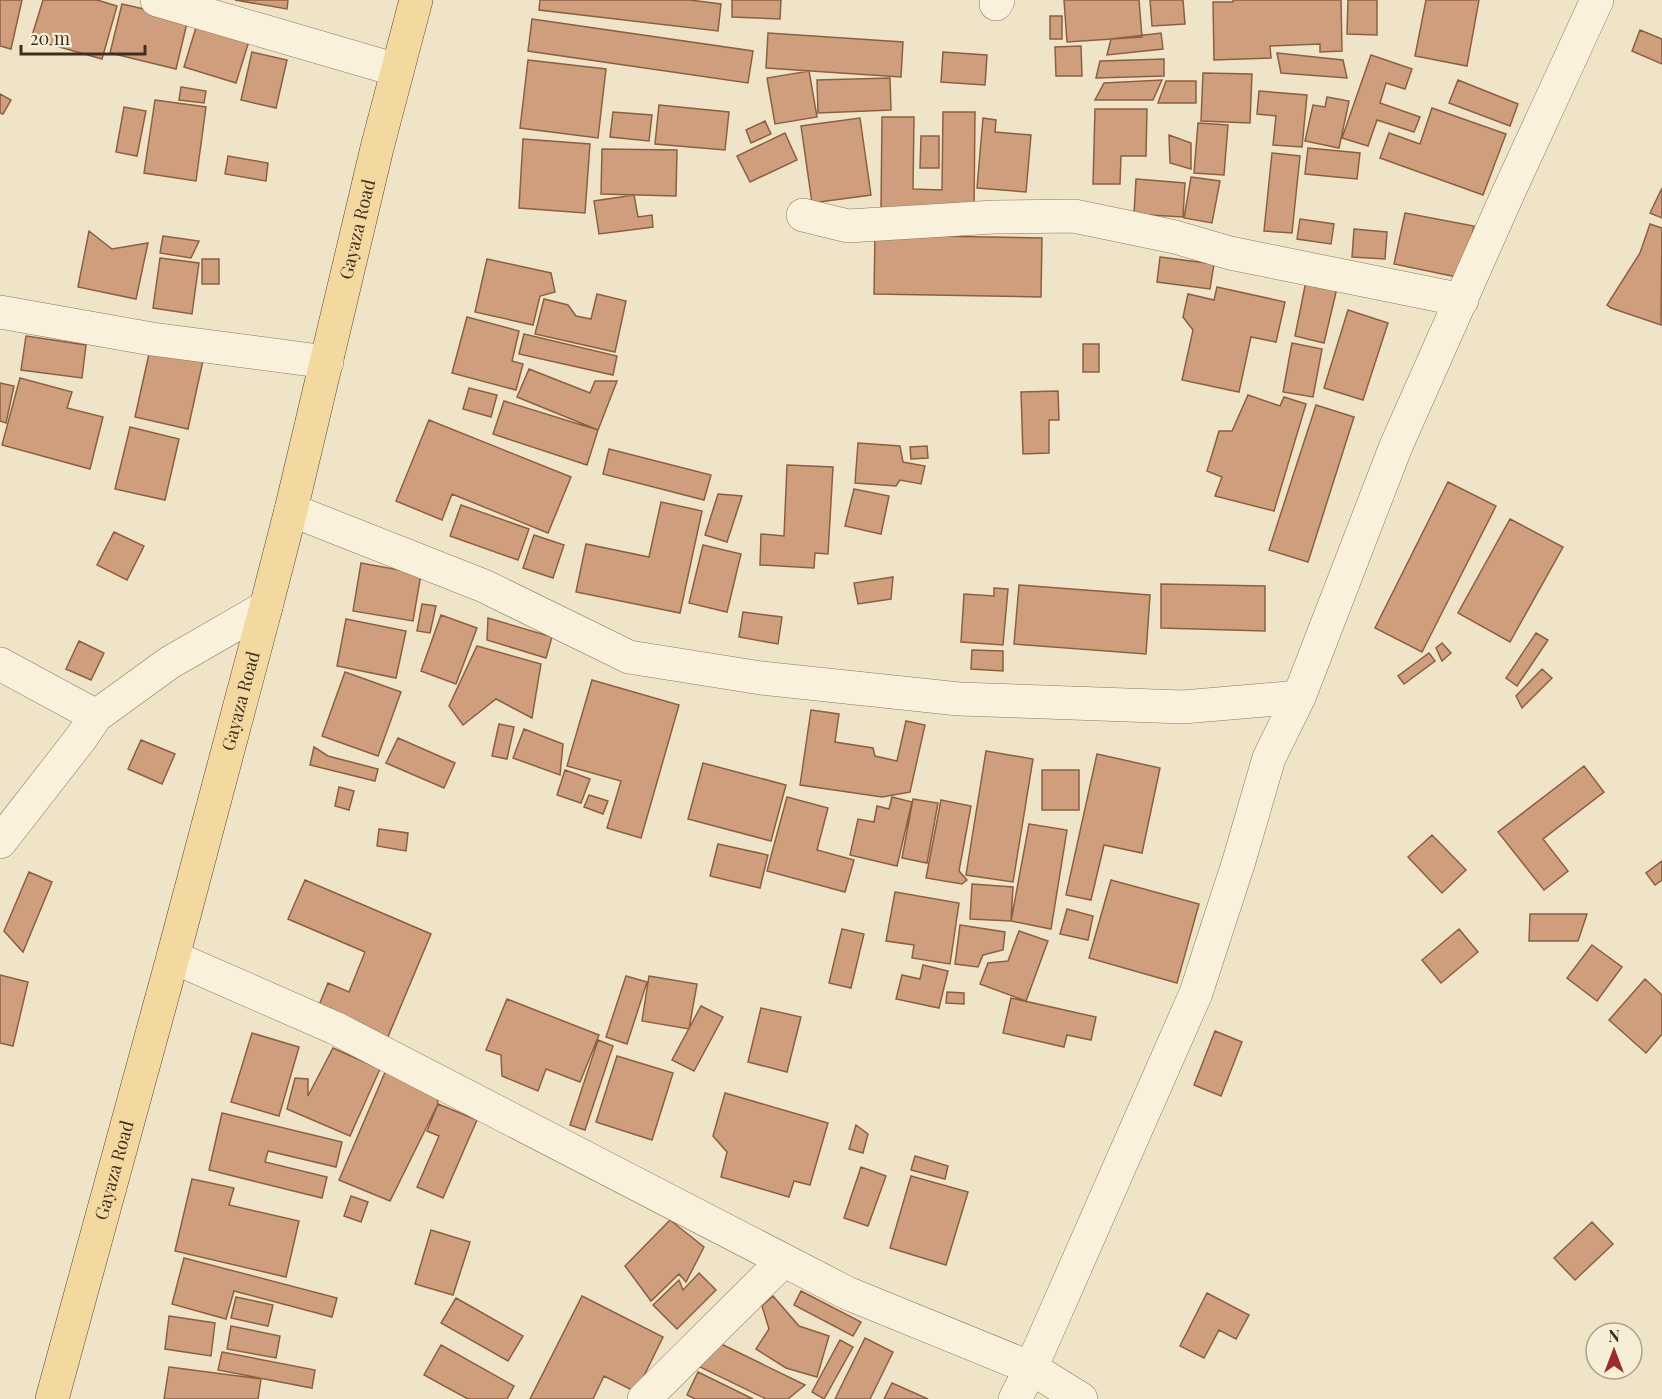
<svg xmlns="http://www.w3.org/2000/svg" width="1662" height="1399" font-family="'Playfair Display',serif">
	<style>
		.building { fill: #cf9f7d; stroke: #8d5f41; stroke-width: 1.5 }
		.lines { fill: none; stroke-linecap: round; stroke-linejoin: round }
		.street-casing { stroke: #8d765c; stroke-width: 34 }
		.primary-casing { stroke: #5b4430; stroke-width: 34 }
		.street { stroke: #faf1dc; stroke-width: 33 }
		.primary { stroke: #f3d9a0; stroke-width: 33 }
		.labels { text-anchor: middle; stroke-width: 4.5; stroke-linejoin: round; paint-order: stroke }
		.street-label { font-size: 18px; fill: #3d2e20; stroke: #f7eed8 }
	</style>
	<rect width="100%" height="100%" fill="#f0e4c8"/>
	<path class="building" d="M0,0H22L11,49L0,46Z
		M43,0H97L117,6L102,59L31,39Z
		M235,0H288L287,9Z
		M540,0H690L721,4L718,31L539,10Z
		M732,0H781L780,19L732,17Z
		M1064,0H1139L1142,37L1067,42Z
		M1150,0H1183L1185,24L1152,26Z
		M1233,0H1341L1342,51L1320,52V44L1270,46L1271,58L1214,60L1213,2H1233Z
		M1348,0H1377V35L1347,34Z
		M1426,0H1479L1467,66L1415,56Z
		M122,4L188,19L176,69L110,53Z
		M1050,16H1062V39H1050Z
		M532,19L753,51L748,83L528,51Z
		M197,24L249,41L236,83L184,67Z
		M1640,30L1662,39V64L1632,51Z
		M768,33L903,42L901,77L766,68Z
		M1161,33L1163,49L1107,55L1111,39Z
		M1081,46L1082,76H1056L1055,47Z
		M252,52L287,60L276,108L241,100Z
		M943,52L987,55L985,85L941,82Z
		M1277,53L1343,60L1347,78L1281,73Z
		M1371,55L1412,69L1405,89L1386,83L1380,103L1420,117L1414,132L1377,120L1368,146L1342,138Z
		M1164,59V76L1096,78L1100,61Z
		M528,60L606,69L598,138L520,128Z
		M809,71L817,117L775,124L767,78Z
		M1203,73L1252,74L1250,123L1201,121Z
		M890,78L891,110L818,113L817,80Z
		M1162,80L1153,100H1095L1104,83Z
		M1458,80L1518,104L1510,126L1449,103Z
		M1166,81H1196V103H1158Z
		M181,87L206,91L204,103L179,100Z
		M1259,91L1307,95L1302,147L1273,145L1276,116L1257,114Z
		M0,94L11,100L3,114L0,113Z
		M1327,97L1349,101L1339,148L1305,141L1313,105L1325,107Z
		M155,100L206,107L196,181L144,173Z
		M659,105L729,112L725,150L655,144Z
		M124,107L146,111L137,156L116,152Z
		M1432,108L1506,134L1483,195L1380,158L1389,133L1420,144Z
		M1095,109H1147L1146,156H1121L1120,184H1093Z
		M613,112L652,115L649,141L610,137Z
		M943,112H975L974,210L881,208L882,117H914L913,189L942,190Z
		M860,118L871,195L812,203L801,126Z
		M983,118L996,120L995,132L1031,135L1026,192L977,188Z
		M765,121L771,134L751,143L746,130Z
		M1198,123L1228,125L1224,175L1194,173Z
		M785,133L797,160L750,182L737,156Z
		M1169,135L1191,143V169L1170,163Z
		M921,136H939V168H920Z
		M523,139L590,144L585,213L519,208Z
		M1308,148L1360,153L1357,179L1305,174Z
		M602,149L677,150L676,196L601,194Z
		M1272,153L1300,156L1292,233L1264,231Z
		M228,156L268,163L266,181L225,174Z
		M1191,177L1220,181L1212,223L1184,218Z
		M1136,179L1185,183L1183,217L1134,214Z
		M1662,188V218L1650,213Z
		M634,195L638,217L652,215L653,227L599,234L594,201Z
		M1405,213L1474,226L1462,278L1394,264Z
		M1300,219L1334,224L1331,244L1297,239Z
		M1650,224L1662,228L1661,325L1611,308L1607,305L1640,253Z
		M1354,229L1387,232L1385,259L1352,257Z
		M89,231L112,249L148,243L136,299L78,287Z
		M875,235L1042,238L1041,297L874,294Z
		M163,236L199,241L191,258L160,253Z
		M1160,257L1214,264L1210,289L1157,282Z
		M160,258L199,263L192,314L153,308Z
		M202,259H219V284H202Z
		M487,259L551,273L555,292L540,296L533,325L475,312Z
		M1306,281L1337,288L1324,343L1295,336Z
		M1217,287L1285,302L1276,342L1251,337L1239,392L1182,380L1193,330L1183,317L1188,294L1214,300Z
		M597,294L626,301L615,352L535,334L544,299L568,305L576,316L591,319Z
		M1348,310L1388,323L1363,400L1324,388Z
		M467,317L519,331L512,361L523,364L516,390L452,373Z
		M524,334L617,356L613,375L519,354Z
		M26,336L86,345L82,378L21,370Z
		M1292,343L1322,349L1313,397L1283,392Z
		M1083,344H1099V372H1083Z
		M151,345L204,356L188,429L135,417Z
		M529,369L590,393L595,381H617L598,430L517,397Z
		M20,378L72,392L67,408L103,417L90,469L2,445Z
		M0,383L14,386L6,423L0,421Z
		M469,388L497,395L491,417L463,409Z
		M1058,391L1059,420H1049V453L1023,454L1021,392Z
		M1248,395L1280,406L1284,397L1306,404L1274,511L1215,496L1222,477L1207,471L1219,431H1232Z
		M504,401L598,430L587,465L493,434Z
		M1316,405L1354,417L1308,562L1269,550Z
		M429,420L571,477L548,533L452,494L442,520L396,501Z
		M130,427L179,439L165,500L115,489Z
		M858,443L900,446L903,462L925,466L921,484L900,480L896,486L855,483Z
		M927,446L928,458L911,459L910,447Z
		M609,449L711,475L704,500L603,474Z
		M787,465L833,467L828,554L815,553L814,568L760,565L761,534L784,536Z
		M1448,482L1496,506L1422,652L1375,628Z
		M854,489L889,496L881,534L845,526Z
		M718,494L742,496L727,542L705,535Z
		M661,502L702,511L680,613L576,592L586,544L649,557Z
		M461,505L529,529L518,560L450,536Z
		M1510,519L1563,547L1510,642L1458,613Z
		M114,532L144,546L127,580L97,565Z
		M534,535L564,545L553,578L523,568Z
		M703,545L741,554L727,612L689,603Z
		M361,563L421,574L413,621L353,611Z
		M893,577L891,599L858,604L854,583Z
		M1161,584L1265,586V631L1161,628Z
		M1019,585L1150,595L1146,654L1014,644Z
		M994,588L1008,589L1003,645L961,642L964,594L994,596Z
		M422,604L436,606L430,633L417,631Z
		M743,612L782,617L778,644L739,637Z
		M441,615L477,628L456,684L421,671Z
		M488,618L552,637L546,658L487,640Z
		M346,619L406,631L396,678L337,666Z
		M1536,633L1548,640L1517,686L1506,678Z
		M79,641L104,653L91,680L66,669Z
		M1442,643L1451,653L1442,661L1436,648Z
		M477,646L541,664L532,718L496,699L463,725L449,706Z
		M972,650L1003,651V671L971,669Z
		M1429,653L1435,661L1404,684L1398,676Z
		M1542,669L1552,678L1522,708L1516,696Z
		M345,672L401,692L378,756L322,736Z
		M592,680L679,705L641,838L607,828L621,781L567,766Z
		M811,710L839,714L835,742L873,748L875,756L897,761L906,721L925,725L910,792L882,797L800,785Z
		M499,724L514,727L507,759L492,756Z
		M524,729L563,744L560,775L513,758Z
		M398,738L455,763L444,788L386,763Z
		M141,740L175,754L162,784L128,769Z
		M314,747L328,756L378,769L375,781L310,765Z
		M986,751L1033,759L1013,882L966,875Z
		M1097,754L1160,768L1142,853L1104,845L1091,900L1066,895Z
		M703,763L786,785L771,841L688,819Z
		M1584,766L1604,792L1543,839L1568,871L1544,890L1498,832Z
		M565,770L590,779L581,803L557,795Z
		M1042,770H1079V810H1042Z
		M339,787L354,791L349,810L335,806Z
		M589,795L608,801L603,814L584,807Z
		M787,797L828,808L817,850L854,860L845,892L767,871Z
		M892,797L912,802L897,866L850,855L858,819L874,822L877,806L889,809Z
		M913,799L938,803L927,863L902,858Z
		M941,800L971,806L959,871L967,880L962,884L926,878Z
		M1029,824L1067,830L1051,929L1011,921Z
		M379,829L408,833L406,851L377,846Z
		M1432,835L1466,870L1442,893L1408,857Z
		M718,844L768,855L760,888L710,876Z
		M1662,861V880L1655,885L1646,873Z
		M29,872L52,882L23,952L4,931Z
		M305,880L431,934L387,1039L317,1010L328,983L349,992L365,952L288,919Z
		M1111,880L1199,904L1177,983L1089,958Z
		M972,884L1013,887L1011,921L970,919Z
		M895,892L959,903L950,964L912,958L914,945L886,941Z
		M1067,909L1093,916L1088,940L1060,934Z
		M1530,914H1587L1578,941H1529Z
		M960,925L1005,932L1003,950L983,955L978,967L955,964Z
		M842,929L864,934L851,988L829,983Z
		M1459,929L1478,952L1441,983L1422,960Z
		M1019,931L1048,941L1026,1001L980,984L988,963L1008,961Z
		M1592,945L1622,967L1597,1001L1567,978Z
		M923,965L948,971L939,1008L896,999L902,975L920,979Z
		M0,975L28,982L13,1046L0,1043Z
		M626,976L647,982L627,1044L606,1037Z
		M649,976L697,984L689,1029L642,1021Z
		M1645,979L1662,995V1034L1646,1053L1609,1020Z
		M947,992L964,993V1004L946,1003Z
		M1011,998L1096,1017L1091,1040L1067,1035L1064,1047L1003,1033Z
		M507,999L599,1035L580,1082L546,1069L538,1091L502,1076L501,1055L486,1050Z
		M701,1006L723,1017L694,1071L672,1060Z
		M761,1008L801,1017L787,1072L748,1062Z
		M1215,1031L1242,1042L1221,1096L1194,1085Z
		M252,1033L299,1047L279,1116L231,1102Z
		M598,1040L613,1046L585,1130L570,1125Z
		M333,1048L380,1069L350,1136L287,1109L295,1078L308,1079V1096Z
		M617,1056L673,1073L652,1140L596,1122Z
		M386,1070L436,1091L438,1104L390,1201L339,1180Z
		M725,1093L828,1123L810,1185L794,1181L789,1197L721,1177L727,1152L713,1136Z
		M438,1104L477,1120L443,1198L417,1187L439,1136L427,1131Z
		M222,1113L342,1142L336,1167L268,1151L265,1162L327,1177L322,1198L209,1170Z
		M856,1125L868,1134L863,1153L849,1149Z
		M915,1156L948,1166L945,1179L911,1170Z
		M861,1167L886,1176L868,1226L844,1218Z
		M911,1176L968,1192L946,1265L890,1248Z
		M192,1179L234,1188L229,1205L299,1221L286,1277L175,1251Z
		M351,1196L368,1202L361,1222L344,1216Z
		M670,1220L704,1247L686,1282L679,1274L651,1301L625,1266Z
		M1592,1222L1613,1244L1575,1280L1554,1258Z
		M431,1230L470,1242L453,1295L415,1284Z
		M184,1258L337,1298L332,1317L234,1291L226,1319L172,1304Z
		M699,1273L716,1290L677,1329L653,1305L679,1280L683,1290Z
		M801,1291L861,1322L853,1336L794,1305Z
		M1207,1293L1249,1315L1236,1339L1219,1330L1204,1358L1180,1346Z
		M582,1296L663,1337L636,1392L604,1376L593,1399H530Z
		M773,1296L799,1326L829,1336L817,1377L786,1368L756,1349L769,1329L762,1306Z
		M236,1297L273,1305L268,1326L231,1318Z
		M456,1298L523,1336L508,1361L441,1323Z
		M169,1316L215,1323L211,1356L165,1349Z
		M231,1326L280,1336L276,1358L227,1349Z
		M865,1338L893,1352L870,1399H835Z
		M713,1340L805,1385L788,1399H766L700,1367Z
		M840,1340L853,1347L824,1399L812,1392Z
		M441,1345L514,1386L507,1399H468L424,1375Z
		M222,1352L315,1370L312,1388L218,1370Z
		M169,1367L261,1379L258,1399H164Z
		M698,1372L753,1399H695L687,1395Z
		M892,1383L928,1399H884Z"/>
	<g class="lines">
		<defs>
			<path id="street" d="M157,0L397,70
				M996,4L998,0
				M803,215L848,226L994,217L1074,216L1175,237L1230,253L1462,300
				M0,312L152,339L327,362
				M291,510L484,586L629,657L761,678L959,699L1183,707L1299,697
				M0,664L96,716
				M0,842L81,738L96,716L169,663L266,607
				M173,957L335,1028L847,1293L1031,1368L1081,1399
				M644,1399L783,1261
				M1015,1399L1031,1368L1196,993L1239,861L1269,758L1299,697L1396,446L1506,198L1597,0"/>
			<g id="primary">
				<path id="s1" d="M52,1399L173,957L266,607L291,510L377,148L416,0"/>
			</g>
		</defs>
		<use href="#street" class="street-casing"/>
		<use href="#primary" class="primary-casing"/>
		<use href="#street" class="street"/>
		<use href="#primary" class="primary"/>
	</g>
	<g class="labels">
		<g class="street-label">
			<text dy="6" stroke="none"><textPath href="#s1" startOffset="1209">Gayaza Road</textPath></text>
			<text dy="6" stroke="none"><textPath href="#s1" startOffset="723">Gayaza Road</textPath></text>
			<text dy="6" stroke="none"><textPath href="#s1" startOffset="237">Gayaza Road</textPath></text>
		</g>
	</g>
	<g transform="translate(1614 1351)"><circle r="28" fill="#f7eed8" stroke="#ada18e" stroke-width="1.5"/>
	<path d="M0-4.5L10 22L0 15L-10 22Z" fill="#9e2a2b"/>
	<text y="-9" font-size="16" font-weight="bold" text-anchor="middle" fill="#3d2e20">N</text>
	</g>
	<path d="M21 45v9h124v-9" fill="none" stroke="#3d2e20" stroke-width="3"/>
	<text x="30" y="45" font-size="18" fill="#3d2e20" stroke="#f7eed8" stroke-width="4.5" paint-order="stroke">20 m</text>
</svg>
